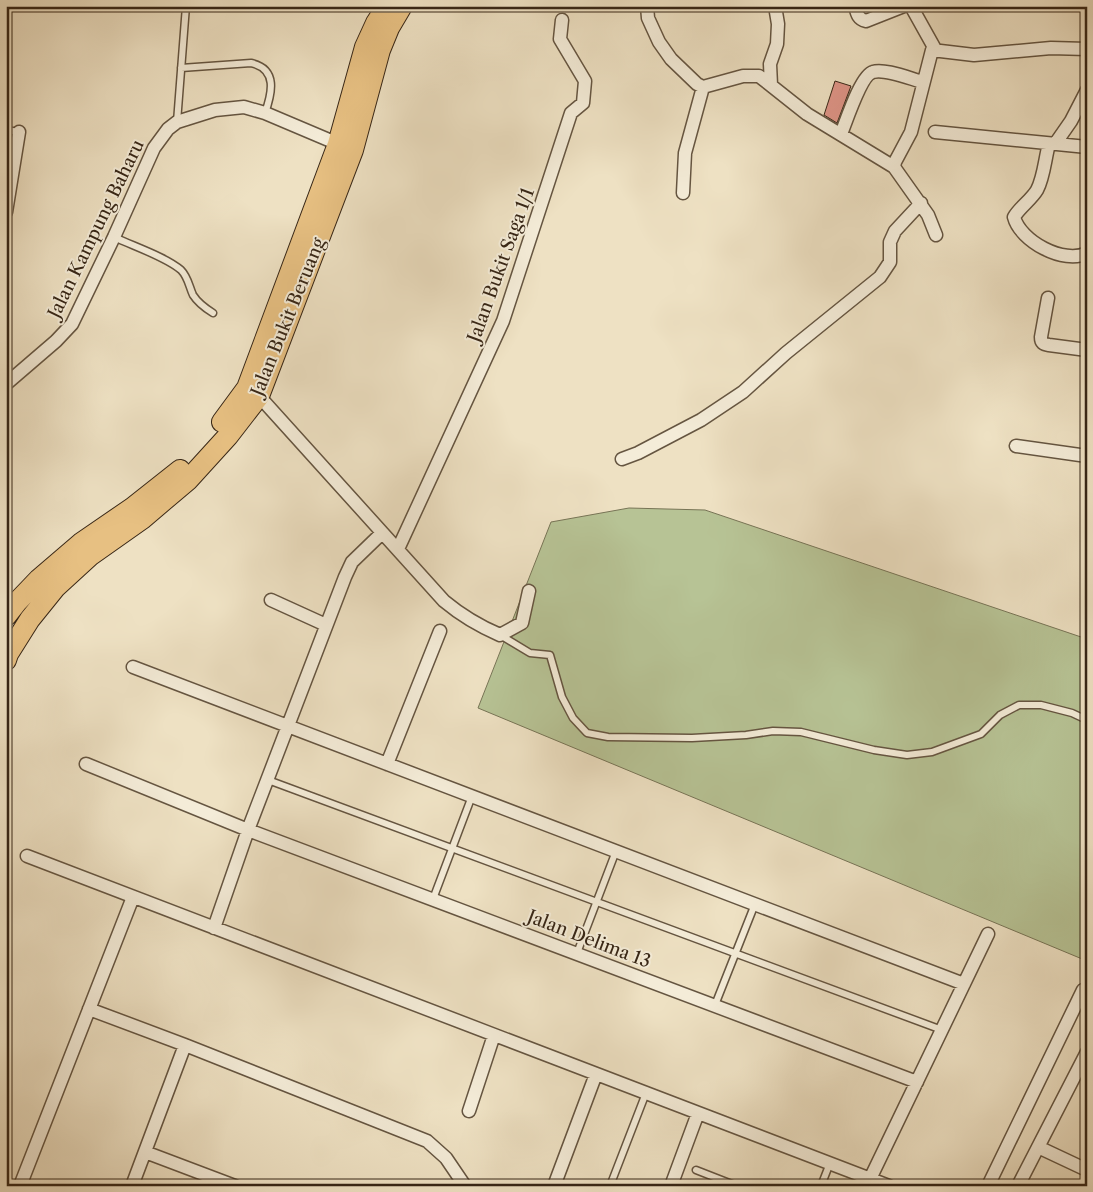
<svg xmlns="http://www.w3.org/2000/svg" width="1093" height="1192" font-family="'Libre Caslon Text',serif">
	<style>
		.green { fill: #b7c395; stroke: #777456 }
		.building { fill: #df9588; stroke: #372616; filter: url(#shadow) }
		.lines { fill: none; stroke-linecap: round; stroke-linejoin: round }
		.service-casing { stroke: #655541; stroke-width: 9 }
		.minor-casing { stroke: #655541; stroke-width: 15 }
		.primary-casing { stroke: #372616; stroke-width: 22 }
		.service { stroke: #f4ecd8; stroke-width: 6 }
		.minor { stroke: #f4ecd8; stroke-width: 12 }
		.primary { stroke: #e7c082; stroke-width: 20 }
		.labels { text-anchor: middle; stroke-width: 4; stroke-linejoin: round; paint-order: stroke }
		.street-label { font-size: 18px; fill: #372616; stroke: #f4ecd8 }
	</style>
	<defs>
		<filter id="shadow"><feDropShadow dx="3" dy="5.5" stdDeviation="0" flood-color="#0004"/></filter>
	</defs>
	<rect width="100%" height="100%" fill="#eee1c3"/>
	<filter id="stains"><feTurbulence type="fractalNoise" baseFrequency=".004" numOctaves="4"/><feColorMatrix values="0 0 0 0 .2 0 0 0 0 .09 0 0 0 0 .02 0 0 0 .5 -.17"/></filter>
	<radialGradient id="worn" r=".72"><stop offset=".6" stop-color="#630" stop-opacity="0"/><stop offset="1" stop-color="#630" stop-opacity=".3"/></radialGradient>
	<path class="green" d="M629,508L705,510L1087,639V961L478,708L551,522Z"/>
	<path class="building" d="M835,81L851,86L837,123L824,115Z"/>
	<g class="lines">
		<defs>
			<path id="service" d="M181,68L251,63C278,69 272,93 265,113
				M177,122L186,6
				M6,130L19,132
				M114,237C133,246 166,257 181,270C188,277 189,286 193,295C198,303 205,308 213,313
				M500,635L530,653L550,655L562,697L573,718L587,733L608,737L692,738L746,735L773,731L801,732L874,750L907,755L932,752L981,734L1000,715L1019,705H1041L1072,713L1087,720
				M268,780L942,1030
				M433,899L472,796
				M577,953L616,851
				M715,1005L755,904
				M696,1170L737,1186
				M610,1186L646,1093
				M821,1186L830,1163"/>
			<path id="minor" d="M647,6L648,18L659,42L671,59L697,84L703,87L743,76H759L807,114L894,167
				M855,6C857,14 858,19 866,21L904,6
				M911,6L935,49
				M771,85L770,64L777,44L778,24L775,6
				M935,132L1087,147
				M841,134C846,122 861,75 873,72C884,68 911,79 923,82
				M1049,144C1045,158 1044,177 1037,190C1031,200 1020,207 1014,217C1020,241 1064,265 1087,253
				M1055,144L1071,121L1087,90
				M683,193L685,153L703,87
				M6,212L19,132
				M936,235L928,215L894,167L895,162L911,132L932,50L974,55L1051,48L1087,49
				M1048,298L1041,337C1041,343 1043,344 1049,345L1087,350
				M6,384L56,341L72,324L114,237L154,148L168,129L177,122L215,110L244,107L265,113L343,146
				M259,396L444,601C462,616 479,626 500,635L522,623L529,591
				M1016,446L1087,456
				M622,459L638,453L701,420L743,392L786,353L880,277L890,262V242L895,231L921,203
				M398,549L503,321L571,113L583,103L585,81L560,39L562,20
				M271,600L326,625
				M133,667L964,984
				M86,764L248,830L917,1082
				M387,764L440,631
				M27,856L889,1186
				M214,928L248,830L345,577L352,562L382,533
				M89,1009L185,1045L427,1141L446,1158L465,1186
				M469,1111L494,1035
				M1038,1147L1087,1170
				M145,1152L235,1186
				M870,1179L988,934
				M20,1186L133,897
				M132,1186L185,1045
				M554,1186L596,1074
				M671,1186L698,1113
				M988,1186L1083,990
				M1018,1186L1087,1052"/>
			<path id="primary" d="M222,422L247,388L338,144L365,47L376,23L387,6
				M6,616L17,602L39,579L81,543L132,508L180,470
				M6,660L8,654L30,619L55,588L91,555L142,519L188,480L228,436L259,396L353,150L380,50L389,28L402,6"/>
		</defs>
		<use href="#service" class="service-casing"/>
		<use href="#minor" class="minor-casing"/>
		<use href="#primary" class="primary-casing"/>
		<use href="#service" class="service"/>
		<use href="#minor" class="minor"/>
		<use href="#primary" class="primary"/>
	</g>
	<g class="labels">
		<g class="street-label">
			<text transform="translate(96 229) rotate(-64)" y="6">Jalan Kampung Baharu</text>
			<text transform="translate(501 265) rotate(-70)" y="6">Jalan Bukit Saga 1/1</text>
			<text transform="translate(288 317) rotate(-68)" y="6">Jalan Bukit Beruang</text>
			<text transform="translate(589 939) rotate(21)" y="6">Jalan Delima 13</text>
		</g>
	</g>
	<rect width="1093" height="1192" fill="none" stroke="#eee1c3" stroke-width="25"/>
	<rect x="8" y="8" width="1078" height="1177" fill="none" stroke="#372616" stroke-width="2.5"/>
	<rect x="12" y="12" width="1068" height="1167" fill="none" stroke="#372616"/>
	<rect width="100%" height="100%" filter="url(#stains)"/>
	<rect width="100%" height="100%" fill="url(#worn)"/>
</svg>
